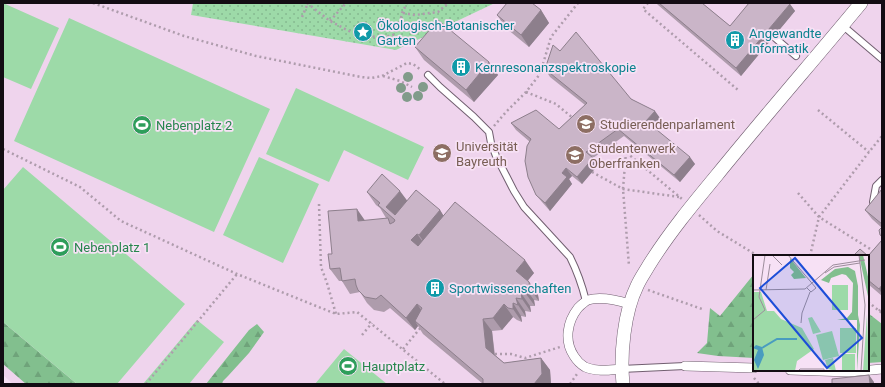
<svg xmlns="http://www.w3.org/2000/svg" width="885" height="387" font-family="Roboto,sans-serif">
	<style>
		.built { fill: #efd4ed; fill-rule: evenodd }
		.forest { fill: url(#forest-firs) }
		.park { fill: url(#park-dots) }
		.pitch { fill: #9ddaa8 }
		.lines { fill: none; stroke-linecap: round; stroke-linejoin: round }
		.service-casing { stroke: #715f70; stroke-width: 8 }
		.pedestrian-casing { stroke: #715f70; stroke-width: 10 }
		.minor-casing { stroke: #715f70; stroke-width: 14 }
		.path { stroke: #ae9cac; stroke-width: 2.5; stroke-dasharray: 2 3; stroke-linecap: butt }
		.service { stroke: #fff; stroke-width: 6 }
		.pedestrian { stroke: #fff; stroke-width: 9 }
		.minor { stroke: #fff; stroke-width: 13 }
		.tree { fill: #819b8a }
		.wall { fill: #ae9cac }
		.shaded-wall { fill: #8d7f8c }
		.building { fill: #cab5c8; stroke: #8d7f8c }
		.labels { text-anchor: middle; stroke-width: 3.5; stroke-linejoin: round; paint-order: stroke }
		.culture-label { font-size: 13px; fill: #0d838f; stroke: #f7e1f5; text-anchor: start }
		.education-label { font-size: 13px; fill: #785e54; stroke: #f7e1f5; text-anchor: start }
		.leisure-label { font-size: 13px; fill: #27864d; stroke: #f7e1f5; text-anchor: start }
		.inset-river { fill: none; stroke: #499cbf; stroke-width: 2 }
		.inset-road { fill: none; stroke: #9c8c9b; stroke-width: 1 }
		.view { fill: #1d4ed8; fill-opacity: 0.15; stroke: #1d4ed8; stroke-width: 2 }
		.inset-edge { fill: none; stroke: #130c13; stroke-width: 2 }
	</style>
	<defs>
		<pattern id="forest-firs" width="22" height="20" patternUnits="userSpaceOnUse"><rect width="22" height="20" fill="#82bf8e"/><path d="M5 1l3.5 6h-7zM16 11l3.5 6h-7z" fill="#6fa37a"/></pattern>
		<pattern id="park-dots" width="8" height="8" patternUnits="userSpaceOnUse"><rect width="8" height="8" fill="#9ddaa8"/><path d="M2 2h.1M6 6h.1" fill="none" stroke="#86ba90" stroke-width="1.8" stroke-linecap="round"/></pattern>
	</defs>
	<rect width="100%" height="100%" fill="#f7e1f5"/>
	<path class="built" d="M3,3H193L191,15L396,50L495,3H882V384H13L3,375ZM754,256H868V370H754Z"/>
	<path class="forest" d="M754,274V358L718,356L697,353L707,343L710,308L720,316Z
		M868,313L882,324V362L868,363Z
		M3,322L77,384H26L3,364Z
		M257,324L264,332L249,353L228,376L223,381L222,384H206L249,330Z"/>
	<path class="park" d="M193,3H495L396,50L191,15Z"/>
	<path class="pitch" d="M3,3L59,28L31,89L3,77Z
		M69,18L270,109L214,232L14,141Z
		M296,88L424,147L408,180L344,150L329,182L266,154Z
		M259,157L319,184L283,263L223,235Z
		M23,167L185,304L117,384H77L3,322V190Z
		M197,320L224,342L189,384H143Z
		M344,349L387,384H315Z"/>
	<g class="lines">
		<defs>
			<path id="service" d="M842,25L882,59
				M774,37L796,56
				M428,75L440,87L474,117L489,132L491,143L496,156L514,191L524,207L570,257C577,271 582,285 586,301
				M876,205L873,202L876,186L882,180
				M621,369L685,366"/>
			<path id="pedestrian" d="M685,366L754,368
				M621,369C609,370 597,372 585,367C580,364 577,361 574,356C564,341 567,322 578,308C581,305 584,302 588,300C601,296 617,300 630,304
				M790,370L849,372L882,369"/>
			<path id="minor" d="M623,384C620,355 624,312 637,286C640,279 645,272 649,265C669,233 693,204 717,175C764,117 813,61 861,3"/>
		</defs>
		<use href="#service" class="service-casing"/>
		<use href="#pedestrian" class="pedestrian-casing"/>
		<use href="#minor" class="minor-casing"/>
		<path class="path" d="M93,3L184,36L256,56L361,77L371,78L382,76L407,63L413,64L421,70
			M307,3L330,21L349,31L380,38L393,35L399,27L402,13L407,3
			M648,3L643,9L738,90
			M403,13L415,15L438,12L448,3
			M302,17L308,3
			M330,21L346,3
			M383,76L400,81L412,87
			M526,92L556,104L574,119
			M818,110L869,152
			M494,126L506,112L526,92L540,74L551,37L578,3
			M615,143L682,199
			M3,149L80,187L121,221L237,274L336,314L357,312L445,384
			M626,152L623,189L629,266
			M592,172L623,189L679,197
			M798,193L819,217L875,252
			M319,204L321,267L327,283L336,314
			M699,215L717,231L758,256
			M810,256L819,217L869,152L882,136
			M648,290L702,309
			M868,302L882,313
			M879,311L882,307
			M362,335L372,323
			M403,349L422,326
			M495,354H511L525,358L560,347
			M754,378L759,384
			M146,384L237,274
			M570,384L577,374"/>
		<use href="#service" class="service"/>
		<use href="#pedestrian" class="pedestrian"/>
		<use href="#minor" class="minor"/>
	</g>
	<g class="tree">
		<circle cx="408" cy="77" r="5"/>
		<circle cx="423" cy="87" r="5"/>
		<circle cx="401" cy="88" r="5"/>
		<circle cx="418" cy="96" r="5"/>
		<circle cx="407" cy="97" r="5"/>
	</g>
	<path class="wall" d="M656,3H702L730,26L749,4L748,3H789L795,11L741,76L658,5Z
		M541,10L549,23L529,47L506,28L497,15Z
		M415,47L489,62L498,75L474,102L424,60Z
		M560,51L660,118L653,127L695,164L680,182L624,136L593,158L598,165L582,184L572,176L569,179L572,184L550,211L542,202L536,195L530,142L516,130L511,123L559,129L585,105L550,77L545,69Z
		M882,189V238L880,235L882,228L872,219L865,210Z
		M367,192L407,201L440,210L443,215L534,273L528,280L538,295L539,301L534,300L535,306H530L531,312L525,311L526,317L521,316L522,322L517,320L513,317L502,330L492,331L495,355L504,363L541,358L550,370L551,384H483L423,334L418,326L415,330L390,308L384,312L374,310L367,303L360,292L350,294L342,281H339L330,269L332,254L386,218L380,208L376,205Z
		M882,240V296L868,284V256Z"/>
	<path class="shaded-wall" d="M790,4L795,11L741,76L736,68Z
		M541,10L549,23L529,47L521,35Z
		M489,62L498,75L474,102L466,90Z
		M655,111L660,118L652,128L646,121Z
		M690,157L695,164L680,182L674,175Z
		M593,158L598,165L582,184L577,177Z
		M566,168L572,176L569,179L572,184L550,211L545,203L562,173Z
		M400,191L409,203L395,219L386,207Z
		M357,209L366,222L358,221Z
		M440,210L448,223L428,248L419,235Z
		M417,234L426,246L420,253L411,240Z
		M525,260L534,273L525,284L516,271Z
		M529,282L538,295L539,301L530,289Z
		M882,285V294L879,289Z
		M525,288L534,300L535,306L526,294Z
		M521,293L530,306L531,312L522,299Z
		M516,298L525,311L526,317L518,305Z
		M513,303L521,316L522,322L513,309Z
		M417,304L426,317L415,321L418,326L415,330L406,318Z
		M504,304L513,317L502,330L493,318Z
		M483,319L492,331L495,361L486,348Z
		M541,358L550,370L551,384H534Z
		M869,375L874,382V384H870Z"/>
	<path class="building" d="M507,3H532L541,10L521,35L497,15Z
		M659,3H702L730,26L749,3H789L790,4L736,68Z
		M438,20L489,62L466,90L415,47Z
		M576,32L631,99L655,111L646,121L690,157L674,175L618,129L586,152L593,158L577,177L566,168L562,173L567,177L545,203L536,195L528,177L525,161L526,154L527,146L531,139L511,123L536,110L559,129L587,103L545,69L553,45L560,51Z
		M382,174L400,191L386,207L395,215L416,190L440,210L419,235L417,234L411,240L418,246L455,202L525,260L516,271L529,282L530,289L525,288L526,294L521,293L522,299L516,298L518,305L513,303V309L508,308L504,304L493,318L483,319L486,348L504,363L541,358L542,374L534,384H483V379L415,321L422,308L417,304L406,318L381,295L376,299L365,297L358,290L356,285L355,279L342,281L340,268L330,269L328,254H332L328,211L357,209L358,221L388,218L390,224L394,222L395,220L378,205L380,203L367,192Z
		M882,189V224L865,210Z
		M881,228H882V236L880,235L879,230Z
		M882,240V285L879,289L868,280V256Z
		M860,249L868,256H853Z
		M869,375L870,384H832V379Z"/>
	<defs>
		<symbol id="sight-disc" viewBox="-11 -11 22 22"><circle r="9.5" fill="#0f9aa8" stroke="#f7e1f5"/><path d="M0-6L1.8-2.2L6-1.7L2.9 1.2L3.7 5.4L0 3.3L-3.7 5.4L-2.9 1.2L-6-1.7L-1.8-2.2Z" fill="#fff"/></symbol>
		<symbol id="building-disc" viewBox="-11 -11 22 22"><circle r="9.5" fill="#0f9aa8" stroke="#f7e1f5"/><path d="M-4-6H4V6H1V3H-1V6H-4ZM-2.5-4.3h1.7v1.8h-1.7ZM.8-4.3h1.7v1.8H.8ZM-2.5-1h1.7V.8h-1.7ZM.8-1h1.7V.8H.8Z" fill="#fff"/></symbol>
		<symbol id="university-disc" viewBox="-11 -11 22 22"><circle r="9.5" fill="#8d6e63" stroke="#f7e1f5"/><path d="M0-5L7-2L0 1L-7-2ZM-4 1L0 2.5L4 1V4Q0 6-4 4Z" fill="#fff"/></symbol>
		<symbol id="stadium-disc" viewBox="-11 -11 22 22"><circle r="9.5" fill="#2e9e5b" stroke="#f7e1f5"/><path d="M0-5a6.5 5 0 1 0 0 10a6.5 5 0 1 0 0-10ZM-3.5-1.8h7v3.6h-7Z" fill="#fff"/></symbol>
	</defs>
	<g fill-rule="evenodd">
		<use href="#sight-disc" x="352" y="21" width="22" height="22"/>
		<use href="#building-disc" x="724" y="29" width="22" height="22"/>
		<use href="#building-disc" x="450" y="56" width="22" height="22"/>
		<use href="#university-disc" x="575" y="113" width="22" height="22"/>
		<use href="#stadium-disc" x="131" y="114" width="22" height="22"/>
		<use href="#university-disc" x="431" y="142" width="22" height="22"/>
		<use href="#university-disc" x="564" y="144" width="22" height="22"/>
		<use href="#stadium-disc" x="49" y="236" width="22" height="22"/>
		<use href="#building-disc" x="424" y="277" width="22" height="22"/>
		<use href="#stadium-disc" x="337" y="355" width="22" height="22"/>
	</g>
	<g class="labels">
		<g class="culture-label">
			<text x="377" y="30">Ökologisch-Botanischer<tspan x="377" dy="15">Garten</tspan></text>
			<text x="749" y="38">Angewandte<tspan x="749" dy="15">Informatik</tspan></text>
			<text x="475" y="72">Kernresonanzspektroskopie</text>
			<text x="449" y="293">Sportwissenschaften</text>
		</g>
		<g class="education-label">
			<text x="600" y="129">Studierendenparlament</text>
			<text x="456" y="151">Universität<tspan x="456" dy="15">Bayreuth</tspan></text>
			<text x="589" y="153">Studentenwerk<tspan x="589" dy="15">Oberfranken</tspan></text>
		</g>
		<g class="leisure-label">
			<text x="156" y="130">Nebenplatz 2</text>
			<text x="74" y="252">Nebenplatz 1</text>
			<text x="362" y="371">Hauptplatz</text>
		</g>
	</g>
	<g transform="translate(753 255)">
		<rect width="116" height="116" fill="#f7e1f5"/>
		<path d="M114,59L116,116H110Z" fill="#9ddaa8"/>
		<path d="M106,0H110L116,26V46ZM37,3L53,23L41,24L38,20L41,17L37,13ZM95,12L102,16L105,31V60L107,70L104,116V65H84L94,63L99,57L100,28L93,20L89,19L78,23L76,28L68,25L82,14Z" fill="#82bf8e"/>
		<path d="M0,37H8L14,56H21L28,64L49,73L61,94L44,106L42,116H0Z" fill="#9ddaa8"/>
		<path d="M79,30H95V55H79ZM59,62L68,77L60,79L55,63ZM87,73H103V98H87ZM79,76L86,101L70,105L63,80ZM89,99H102V116H89ZM80,103L83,116H75L79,115L75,114L72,105Z" fill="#9ddaa8"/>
		<path d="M3,90L9,92L11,100L5,114L1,105L5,95L0,93Z" fill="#499cbf"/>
		<path class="inset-river" d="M9,93L24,84H44"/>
		<path class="inset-road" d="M19,0L29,10M35,0L63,33L58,37L54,33M106,0L112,50L108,116M72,18L81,12L107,8M0,35L52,34L80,10L112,5M13,35L17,9M0,65L12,55L6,42L12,0M48,68L49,58L57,37M45,116L47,114H71V116"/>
		<path class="view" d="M42,3L109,83L74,113L7,33Z"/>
		<rect width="116" height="116" class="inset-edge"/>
	</g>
	<rect width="885" height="387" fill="none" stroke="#130c13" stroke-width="8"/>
</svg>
